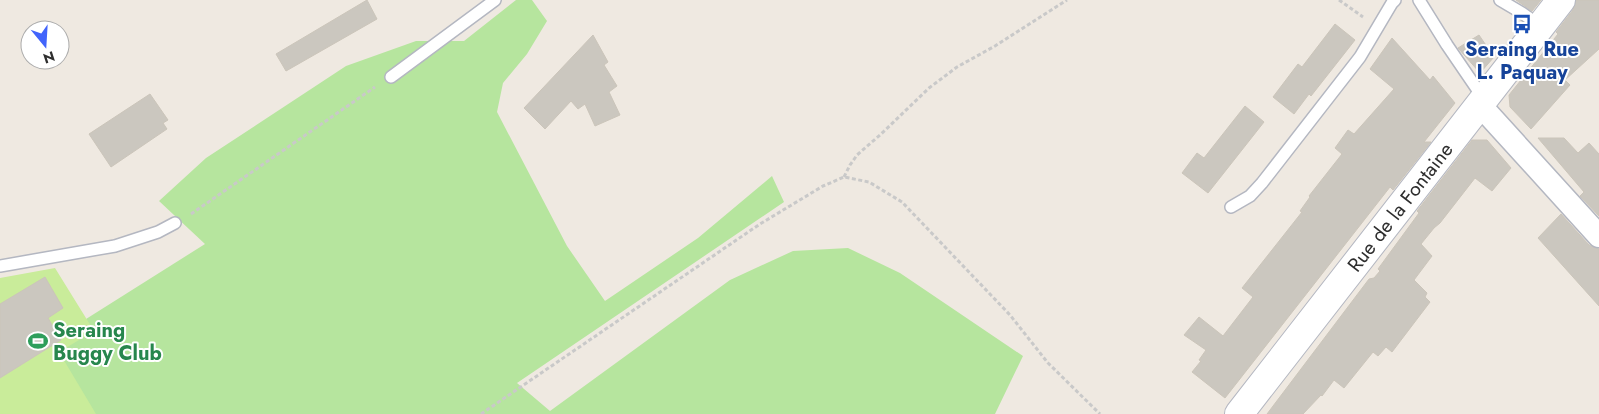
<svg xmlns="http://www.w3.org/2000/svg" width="1599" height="414" font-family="Jost,sans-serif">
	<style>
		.green { fill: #b6e59e }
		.pitch { fill: #c9ec9a }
		.building { fill: #cbc7bf; stroke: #cbc5ba }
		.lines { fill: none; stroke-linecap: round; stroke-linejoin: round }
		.lane-casing { stroke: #b4b7c1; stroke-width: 14 }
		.street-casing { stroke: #b4b7c1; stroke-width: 25 }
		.secondary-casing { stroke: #b4b7c1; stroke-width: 30 }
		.path { stroke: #c9c9c9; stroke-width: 3; stroke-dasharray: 4 2.5; stroke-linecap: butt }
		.lane { stroke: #fff; stroke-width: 11 }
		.street { stroke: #fff; stroke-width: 22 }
		.secondary { stroke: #fff; stroke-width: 28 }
		.labels { text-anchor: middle; stroke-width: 4; stroke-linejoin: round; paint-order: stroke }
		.transit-label { font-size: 20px; font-weight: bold; fill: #164399; stroke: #fff }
		.street-label { font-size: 20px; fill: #2e2e2e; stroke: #fff }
		.leisure-label { font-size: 20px; font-weight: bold; fill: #27864d; stroke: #fff; text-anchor: start }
	</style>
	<rect width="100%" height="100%" fill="#efe9e1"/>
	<path class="green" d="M516,0H532L547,21L527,54L503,83L497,112L567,246L605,301L698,238L772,176L784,202L517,383L550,411L730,280L793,251L848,248L900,273L1023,356L995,414H0L67,331L205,244L159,201L206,158L346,66L416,41H464Z"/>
	<path class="pitch" d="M55,268L94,331L59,352L96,414H0V278Z"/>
	<path class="building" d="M367,0L377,19L286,71L276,54Z
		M1516,0H1541L1532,11Z
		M1576,0H1599V49L1565,80L1570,85L1531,129L1510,107L1509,95L1558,34L1556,32L1573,10Z
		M1335,24L1355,40L1311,96L1309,94L1294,114L1273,97L1298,64L1302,67Z
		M593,35L608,62L604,65L617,86L609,92L620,115L595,126L585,104L578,109L571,101L545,129L524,108Z
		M1479,35L1494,57L1480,73L1458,48Z
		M1392,38L1430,80L1433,76L1455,103L1424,142H1431L1393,190L1390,187L1225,398L1192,372L1201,361L1199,360L1206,350L1184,335L1199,317L1223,336L1253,297L1242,288L1302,212L1300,211L1310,197L1309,196L1342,154L1335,148L1348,130L1354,134L1394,89L1370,69Z
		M150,94L168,120L163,123L167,129L111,167L89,134Z
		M1245,106L1264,122L1208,193L1182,173L1197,153L1204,158Z
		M1538,138H1564L1578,153L1589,143L1599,154V216L1580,196L1584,192Z
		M1472,140H1487L1511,168L1492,191L1475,178L1440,223L1434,228L1421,244L1432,256L1414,280L1427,293L1425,297L1430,302L1392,352L1386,347L1378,356L1373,352L1344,388L1334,380L1322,396L1321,395L1303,414H1267L1369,279L1374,278L1380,271L1378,269L1419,213L1417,211Z
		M1561,214L1589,245L1595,248L1599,249V306L1538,238Z
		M45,277L63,308L48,318L61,340L0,378V304Z"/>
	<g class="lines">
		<defs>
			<path id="lane" d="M1419,0L1447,45L1477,89L1486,96
				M1500,0L1522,13L1540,26
				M391,77L495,0
				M1231,207L1250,196L1262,183L1360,57L1392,3L1395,0
				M0,266L115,246L158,232L175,223"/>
			<path id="street" d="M1479,104L1599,236"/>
			<path id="secondary" d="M1239,414L1561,0"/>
		</defs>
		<use href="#lane" class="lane-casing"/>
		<use href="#street" class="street-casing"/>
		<use href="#secondary" class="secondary-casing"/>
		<path class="path" d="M1339,0L1363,17
			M844,177L850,165L857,155L880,135L929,88L957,67L995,46L1067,0
			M191,214L375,87
			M481,414L760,224L823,186L844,177L869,182L902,202L1010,315L1048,363L1100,414"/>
		<use href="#lane" class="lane"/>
		<use href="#street" class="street"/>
		<use href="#secondary" class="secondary"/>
	</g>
	<defs>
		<symbol id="bus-bare" viewBox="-9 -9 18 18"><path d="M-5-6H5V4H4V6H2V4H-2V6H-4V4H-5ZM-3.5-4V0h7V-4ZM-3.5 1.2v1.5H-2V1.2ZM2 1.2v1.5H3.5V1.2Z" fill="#1a4fb4" stroke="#fff" stroke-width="2.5" paint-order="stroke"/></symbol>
		<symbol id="stadium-bare" viewBox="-9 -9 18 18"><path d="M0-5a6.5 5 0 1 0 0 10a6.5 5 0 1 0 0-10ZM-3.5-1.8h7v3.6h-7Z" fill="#2e9e5b" stroke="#fff" stroke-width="2.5" paint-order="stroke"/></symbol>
	</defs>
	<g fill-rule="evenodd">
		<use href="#bus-bare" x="1508" y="10" width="28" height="28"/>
		<use href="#stadium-bare" x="24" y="327" width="28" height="28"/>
	</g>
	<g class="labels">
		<g class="transit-label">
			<text x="1522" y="56">Seraing Rue<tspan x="1522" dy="23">L. Paquay</tspan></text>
		</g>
		<g class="street-label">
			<text transform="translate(1400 207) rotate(-52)" y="7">Rue de la Fontaine</text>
		</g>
		<g class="leisure-label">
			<text x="53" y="337">Seraing<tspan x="53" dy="23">Buggy Club</tspan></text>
		</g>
	</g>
	<g transform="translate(45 45) rotate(162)"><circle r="24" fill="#ffffff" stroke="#ababab"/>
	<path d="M0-4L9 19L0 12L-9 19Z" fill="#4264fb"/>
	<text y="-8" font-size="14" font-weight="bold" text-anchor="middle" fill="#2e2e2e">N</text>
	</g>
</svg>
